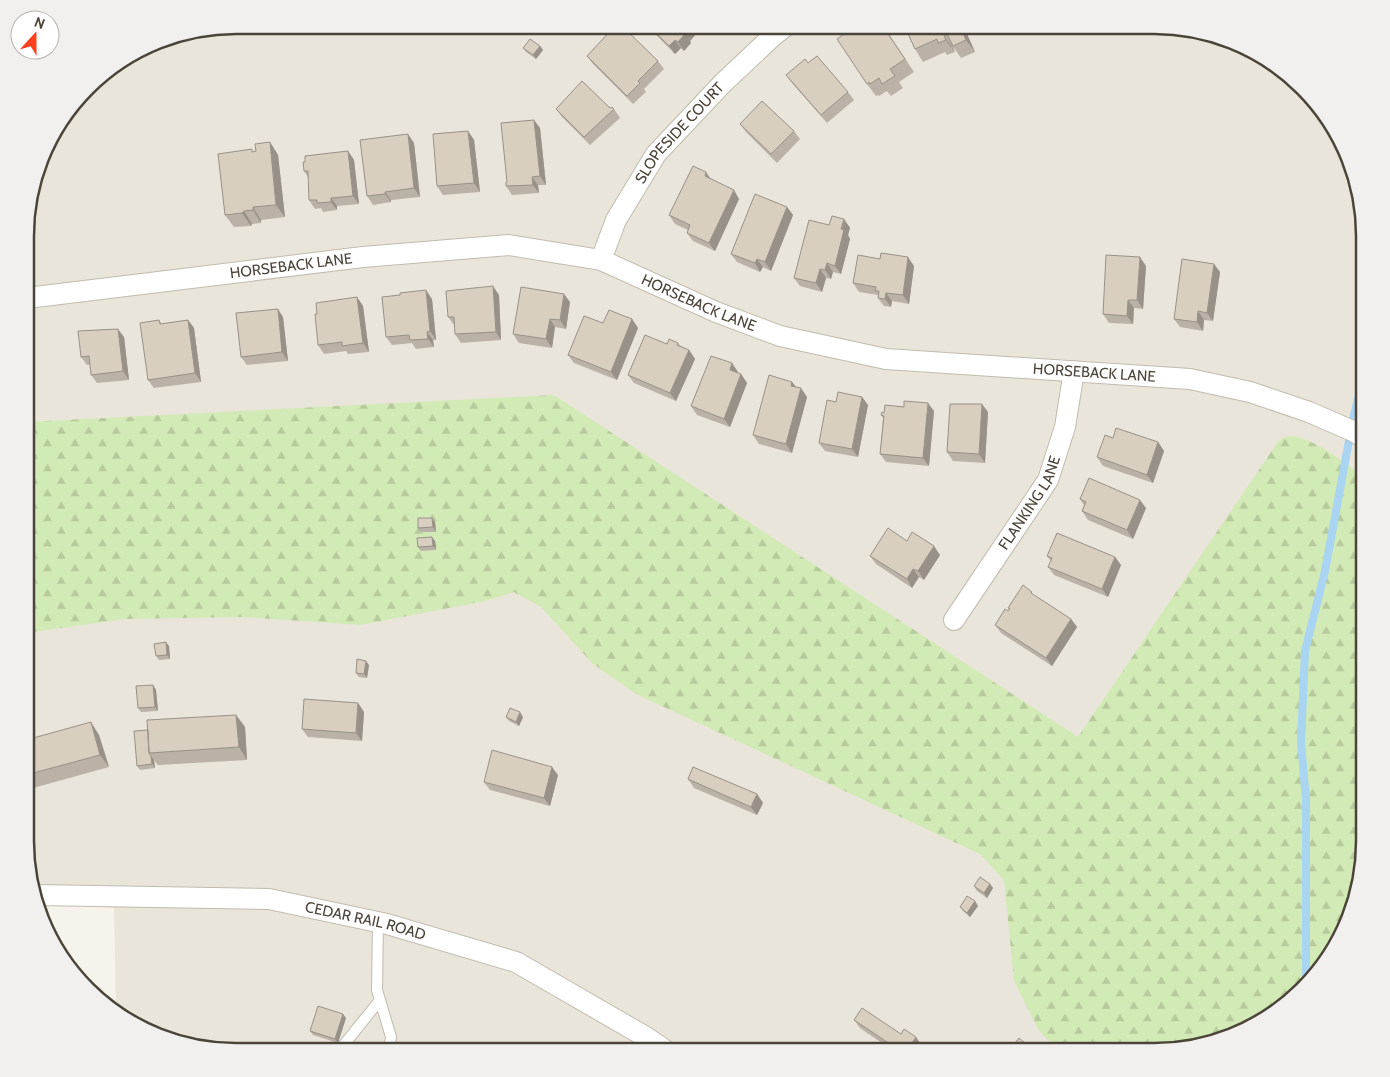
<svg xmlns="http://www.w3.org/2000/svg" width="1390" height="1077" font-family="Cabin,sans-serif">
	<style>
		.residential { fill: #eae5da }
		.forest { fill: url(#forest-firs) }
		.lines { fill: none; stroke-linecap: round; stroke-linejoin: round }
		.stream { stroke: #a9d4f2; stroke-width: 8 }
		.lane-casing { stroke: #c2bbae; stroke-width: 12 }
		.street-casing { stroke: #c2bbae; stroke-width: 22 }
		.lane { stroke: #fff; stroke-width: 10 }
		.street { stroke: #fff; stroke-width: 20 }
		.wall { fill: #bab2a6 }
		.shaded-wall { fill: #979187 }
		.building { fill: #d8cfc1; stroke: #979187 }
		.labels { text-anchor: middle; stroke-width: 4.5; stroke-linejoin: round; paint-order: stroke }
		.street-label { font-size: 15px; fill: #4b4439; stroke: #fff }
		.rim { fill: none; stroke: #4b4439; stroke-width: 2.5 }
	</style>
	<defs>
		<pattern id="forest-firs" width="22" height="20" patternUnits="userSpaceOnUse" patternTransform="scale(1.25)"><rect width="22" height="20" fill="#d2eab5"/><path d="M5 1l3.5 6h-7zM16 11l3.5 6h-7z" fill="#b6ca9c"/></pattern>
	</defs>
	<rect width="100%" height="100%" fill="#f6f3ec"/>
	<path class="residential" d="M236,25H1168L1235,41L1293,77L1349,155L1365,235V855L1349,922L1313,980L1235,1036L1154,1052H222L155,1036L116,1012L114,908L37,899L25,855L27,208L53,131L97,77L168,36Z"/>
	<path class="forest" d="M554,395L1078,737L1273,449C1276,445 1280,439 1284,437C1303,429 1349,466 1365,477L1363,861L1349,922L1313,980L1235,1036L1154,1052H1060L1039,1031L1014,981L1004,880L980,854L636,694L592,663L541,607L514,592L486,601L360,625L243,617L125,619L26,633V422Z"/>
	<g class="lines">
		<path class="stream" d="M1306,985V800L1301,742L1305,651L1325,571L1353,419L1365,371"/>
		<defs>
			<path id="lane" d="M378,922L377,990L391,1037L388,1052
				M338,1052L380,1000"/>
			<g id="street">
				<path id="s1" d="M601,260L616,220L656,154L723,83L773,36L787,25"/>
				<path id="s2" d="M27,298L363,257L509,245L601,260L716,312L780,336L886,359L1190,379L1250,392L1309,412L1355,432L1365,439"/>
				<path id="s3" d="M954,620L1048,480L1065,427L1074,371"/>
				<path id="s4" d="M36,895L269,899L387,924L516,962L646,1037L668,1052"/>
			</g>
		</defs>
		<use href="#lane" class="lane-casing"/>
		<use href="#street" class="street-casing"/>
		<use href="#lane" class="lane"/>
		<use href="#street" class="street"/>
	</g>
	<path class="wall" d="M646,25H704L690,41L691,43L684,51L681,48L675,54Z
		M883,25L914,72L899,82L903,88L891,96L887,91L879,96L878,95L876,96L867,84Z
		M904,25H963L975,52L961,58L954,48H953L955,52L947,55L945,52L923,62L915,49Z
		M975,25H1000L1001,30L981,35Z
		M540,46L543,50L536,59L526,52L523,48Z
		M587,56L658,61L664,69L644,89L646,92L633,104L593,64Z
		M808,63L848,92L854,100L827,123L792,83L786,75Z
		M610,108L614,109L620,118L590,145L562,117L556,109Z
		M534,120L540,128L546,185H538L539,193L512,195L506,186L507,182Z
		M740,124L794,131L800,139L777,163L746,132Z
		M468,131L474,140L480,192L443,195L437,186Z
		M270,142L278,155L285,217L261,220V223L252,224L251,226L234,227L225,215L254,151H256Z
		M414,143L420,197L391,200V202L373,205L367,196Z
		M348,151L354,160L359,204L337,206V210L323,212L321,208L315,209L309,200L308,177L304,171L305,162Z
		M712,180L739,199L715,251L693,241L687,233L688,230L675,224L669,215Z
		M787,207L793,215L771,271L763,267L760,272L737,262L731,254Z
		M844,219L850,228L848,235L850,239L841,274L833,272L831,279L826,278L822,292L800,286L794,278L829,225Z
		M1214,264L1220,272L1213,321L1204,320L1203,331L1180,327L1174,319Z
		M914,266L909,304L892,301L891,307L884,306L878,298V295L859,292L853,283Z
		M1146,266L1143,309L1134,308L1133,324L1109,323L1103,314Z
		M499,295L501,340L461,343L455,334V326L448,317Z
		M357,297L363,306L369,352L348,354L346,351L324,354L318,345L317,314Z
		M432,299L436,340H433L434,347L416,349L412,343L392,345L386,337Z
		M570,302L566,329L555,327L552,348L519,343L513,334Z
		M283,317L288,361L247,365L241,357Z
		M632,319L638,328L617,380L574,363L568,355L603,323Z
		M159,320L162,324L188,320L194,328L201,382L154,388L148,380Z
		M124,337L129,380L97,383L91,375L90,365H87L81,357Z
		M678,343L681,347L689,350L695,359L676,401L634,383L628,375L667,344Z
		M738,372V373L741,374L747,383L730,427L697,415L691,406Z
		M792,382L796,387L807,397L792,453L759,444L753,435Z
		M862,397L868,405L858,457L825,451L819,443L836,402Z
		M934,411L929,466L886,462L880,454L883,418L881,415L884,413Z
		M988,412L985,463L953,461L947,452Z
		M1113,438L1158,442L1164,451L1153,483L1103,466L1097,457Z
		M1080,499L1146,508L1133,539L1088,520L1082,511L1084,505Z
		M435,522L436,532H421L418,528Z
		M432,537L435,541L436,550L421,551L418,547Z
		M907,541L940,555L924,580L919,577L912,588L876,564L870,556Z
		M1047,556L1115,557L1121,565L1108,597L1054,575L1048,567L1051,561Z
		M1035,596L1071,619L1077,627L1052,666L1001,633L995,625L1008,611L1009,610L1008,608Z
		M169,646L170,659L159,660L156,656Z
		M369,665L367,678L359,677L356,673Z
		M153,685L156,690L158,711L141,712L138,708Z
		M358,703L364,712L362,741L308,737L302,729Z
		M236,715L245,727L247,760L158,765L154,760L155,768L140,770L137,766L148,730Z
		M506,717H523L519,726L509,721Z
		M99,735L109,767L26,790V740Z
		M558,775L550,806L490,790L484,782Z
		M688,779L757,794L763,803L757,815L694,788Z
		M990,884L993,888L987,898L977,891L974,886Z
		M978,906L970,917L963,911L960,907Z
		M346,1018L338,1043L313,1035L310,1031Z
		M854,1020L901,1034L922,1046L920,1049L924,1052H895L860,1028Z"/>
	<path class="shaded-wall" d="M690,25H704L690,41L691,43L684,51L678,42L683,33Z
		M960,25H963L975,52L966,40Z
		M944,36L953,48L955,52L946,40Z
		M675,40L681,48L675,54L669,46Z
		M540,46L543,50L536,59L533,55Z
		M534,120L540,128L546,185L540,176Z
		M468,131L474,140L480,192L474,183Z
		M408,134L414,143L420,197L414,188Z
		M270,142L278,155L285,217L276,205Z
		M348,151L354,160L359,204L353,196Z
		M706,172L712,181L705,176Z
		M532,177L538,185L539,193L533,185Z
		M734,190L739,199L715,251L709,243Z
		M385,192L391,200V202L385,194Z
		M331,198L337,206V210L331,202Z
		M253,207L261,220V223L253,210Z
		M787,207L793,215L771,271L765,262Z
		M244,211L252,224L251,226L242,213Z
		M844,219L850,228L848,235L850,239L841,274L835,266Z
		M908,257L914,266L909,304L903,295Z
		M1140,257L1146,266L1143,309L1137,300Z
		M757,259L763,267L760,272L755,263Z
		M827,263L833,272L831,279L825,270Z
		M1214,264L1220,272L1213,321L1207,313Z
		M820,269L826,278L822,292L816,283Z
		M493,286L499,295L501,340L496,332Z
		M426,290L432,299L436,340L430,331Z
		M886,293L892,301L891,307L885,299Z
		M564,294L570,302L566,329L560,320Z
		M357,297L363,306L369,352L363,343Z
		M1128,300L1134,308L1133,324L1127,316Z
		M278,309L283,317L288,361L282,352Z
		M1198,311L1204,320L1203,331L1197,322Z
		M550,319L555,327L552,348L546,339Z
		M632,319L638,328L617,380L611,372Z
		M188,320L194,328L201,382L195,373Z
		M118,329L124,337L129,380L123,371Z
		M427,332L433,340L434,347L428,339Z
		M689,350L695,359L676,401L670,393Z
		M732,363L738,372L736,379L730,370Z
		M741,374L747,383L730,427L724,419Z
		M792,382L798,390L791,386Z
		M801,388L807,397L792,453L786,444Z
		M862,397L868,405L858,457L852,449Z
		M928,403L934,411L929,466L923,458Z
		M982,404L988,412L985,463L979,454Z
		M1158,442L1164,451L1153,483L1147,475Z
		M1140,500L1146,508L1133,539L1127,530Z
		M432,518L435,522L436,532L433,527Z
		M432,537L435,541L436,550L433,546Z
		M934,546L940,555L924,580L918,571Z
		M1115,557L1121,565L1108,597L1102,589Z
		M913,569L919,577L912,588L907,579Z
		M1071,619L1077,627L1052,666L1046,658Z
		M166,642L169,646L170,659L167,655Z
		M366,661L369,665L367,678L364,674Z
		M153,685L156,690L158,711L155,707Z
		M358,703L364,712L362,741L356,733Z
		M520,712L523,717L519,726L516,722Z
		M236,715L245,727L247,760L239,747Z
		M91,722L99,735L109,767L100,755Z
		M151,756L154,760L155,768L152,764Z
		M552,767L558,775L550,806L544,798Z
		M757,794L763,803L757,815L751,807Z
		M990,884L993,888L987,898L984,893Z
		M975,901L978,906L970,917L967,913Z
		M343,1014L346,1018L338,1043L335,1039Z
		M916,1037L922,1046L918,1052L912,1043Z"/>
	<path class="building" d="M616,25H621L658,61L638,81L640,83L627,96L587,56Z
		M648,25H690L683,33L685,34L678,42L675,40L669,46Z
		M853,25H882L905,59L890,69L895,76L882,84L879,78L870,84L869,82L867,84L837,39L854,27Z
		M904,25H960L966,40L953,46L947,34L944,36L946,40L938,43L937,39L915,49Z
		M530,39L540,46L533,55L523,48Z
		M817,56L848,92L821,115L786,75L805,59L808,63Z
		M582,81L610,108L612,107L614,109L584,137L556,109Z
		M762,101L794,131L771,154L740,124Z
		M534,120L540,176L532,177L533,185L506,186V182H507L501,123Z
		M468,131L474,183L437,186L433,134Z
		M408,134L414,188L385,192V194L367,196L360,140Z
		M270,142L276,205L253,207V210L244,211L242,213L225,215L218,154L252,149V152L256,151L255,144Z
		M348,151L353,196L331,198V202L317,203V200H309L308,171H304L303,162H305V156Z
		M693,166L706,172L705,176L734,190L709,243L687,233L690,225L669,215Z
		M755,194L787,207L765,262L757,259L755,263L731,254Z
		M832,216L844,219L841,229L844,230L835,266L827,263L825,270L820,269L816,283L794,278L809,220L829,225Z
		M881,253L908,257L903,295L886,293L885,299L878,298L879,291H875L876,287L853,283L858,255L880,259Z
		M1106,255L1140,257L1137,300H1128L1127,316L1103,314Z
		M1182,259L1214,264L1207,313L1198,311L1197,322L1174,319Z
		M493,286L496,332L455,334L454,317H448L446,291Z
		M521,287L564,294L560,320L550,319L546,339L513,334Z
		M426,290L430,331L427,332L428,339L410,340L409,335L386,337L382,297L400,295V293Z
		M357,297L363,343L342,346V342L318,345L315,314H317L316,303Z
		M278,309L282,352L241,357L236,313Z
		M609,310L632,319L611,372L568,355L584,316L603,323Z
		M159,320L160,324L188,320L195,373L148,380L140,323Z
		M118,329L123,371L91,375L89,356L81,357L78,331Z
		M645,335L667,344L669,339L678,343L677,345L689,350L670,393L628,375Z
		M711,356L732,363L730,370L741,374L724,419L691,406Z
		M769,375L792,382L791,386L801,388L786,444L753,435Z
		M838,392L862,397L852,449L819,443L827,400L836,402Z
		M904,401L928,403L923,458L880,454L884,416L881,415L882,412L884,413L885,405L904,407Z
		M950,404H982L979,454L947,452Z
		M1116,428L1158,442L1147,475L1097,457L1105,435L1113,438Z
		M1089,478L1140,500L1127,530L1082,511L1086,502L1080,499Z
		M418,518H432L433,527L418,528Z
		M888,528L907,541L912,532L934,546L918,571L913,569L907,579L870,556Z
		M1057,533L1115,557L1102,589L1048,567L1052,558L1047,556Z
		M432,537L433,546L418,547L417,538Z
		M1023,585L1032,592L1031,593L1071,619L1046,658L995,625L1005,609L1008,611L1010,609L1008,608Z
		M166,642L167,655L156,656L154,644Z
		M357,659L366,661L364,674L356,673Z
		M153,685L155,707L138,708L136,686Z
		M304,699L358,703L356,733L302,729Z
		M510,708L520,712L516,722L506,717Z
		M236,715L239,747L149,753L147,720Z
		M91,722L100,755L26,775V740Z
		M148,730L149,753L151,756L152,764L137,766L134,731Z
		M492,750L552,767L544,798L484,782Z
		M693,767L757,794L751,807L688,779Z
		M980,877L990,884L984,893L974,886Z
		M967,896L975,901L967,913L960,907Z
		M318,1006L343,1014L335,1039L310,1031Z
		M862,1008L901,1034L904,1029L916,1037L912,1043L923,1051V1052H902L854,1020Z
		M1019,1038L1032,1049L1029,1052H1019L1012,1047Z"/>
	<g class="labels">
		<g class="street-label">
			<text dy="5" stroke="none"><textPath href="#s1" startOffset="151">SLOPESIDE COURT</textPath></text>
			<text dy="5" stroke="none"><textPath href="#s2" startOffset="266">HORSEBACK LANE</textPath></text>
			<text dy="5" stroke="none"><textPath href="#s2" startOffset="685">HORSEBACK LANE</textPath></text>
			<text dy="5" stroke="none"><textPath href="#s2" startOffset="1090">HORSEBACK LANE</textPath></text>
			<text dy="5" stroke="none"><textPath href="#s3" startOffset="140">FLANKING LANE</textPath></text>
			<text dy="5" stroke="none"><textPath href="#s4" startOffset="332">CEDAR RAIL ROAD</textPath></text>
		</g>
	</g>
	<path d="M0 0H1390V1077H0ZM236 34H1154A202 202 0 0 1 1356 236V841A202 202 0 0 1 1154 1043H236A202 202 0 0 1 34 841V236A202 202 0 0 1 236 34Z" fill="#f1f0ef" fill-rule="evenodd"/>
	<path class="rim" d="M236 34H1154A202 202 0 0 1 1356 236V841A202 202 0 0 1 1154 1043H236A202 202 0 0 1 34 841V236A202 202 0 0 1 236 34Z"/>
	<g transform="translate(35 35) rotate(21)"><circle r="24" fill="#ffffff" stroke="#b7b4b0"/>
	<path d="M0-4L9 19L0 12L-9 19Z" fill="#fc3f1d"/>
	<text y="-8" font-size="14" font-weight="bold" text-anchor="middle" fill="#4b4439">N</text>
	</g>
</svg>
